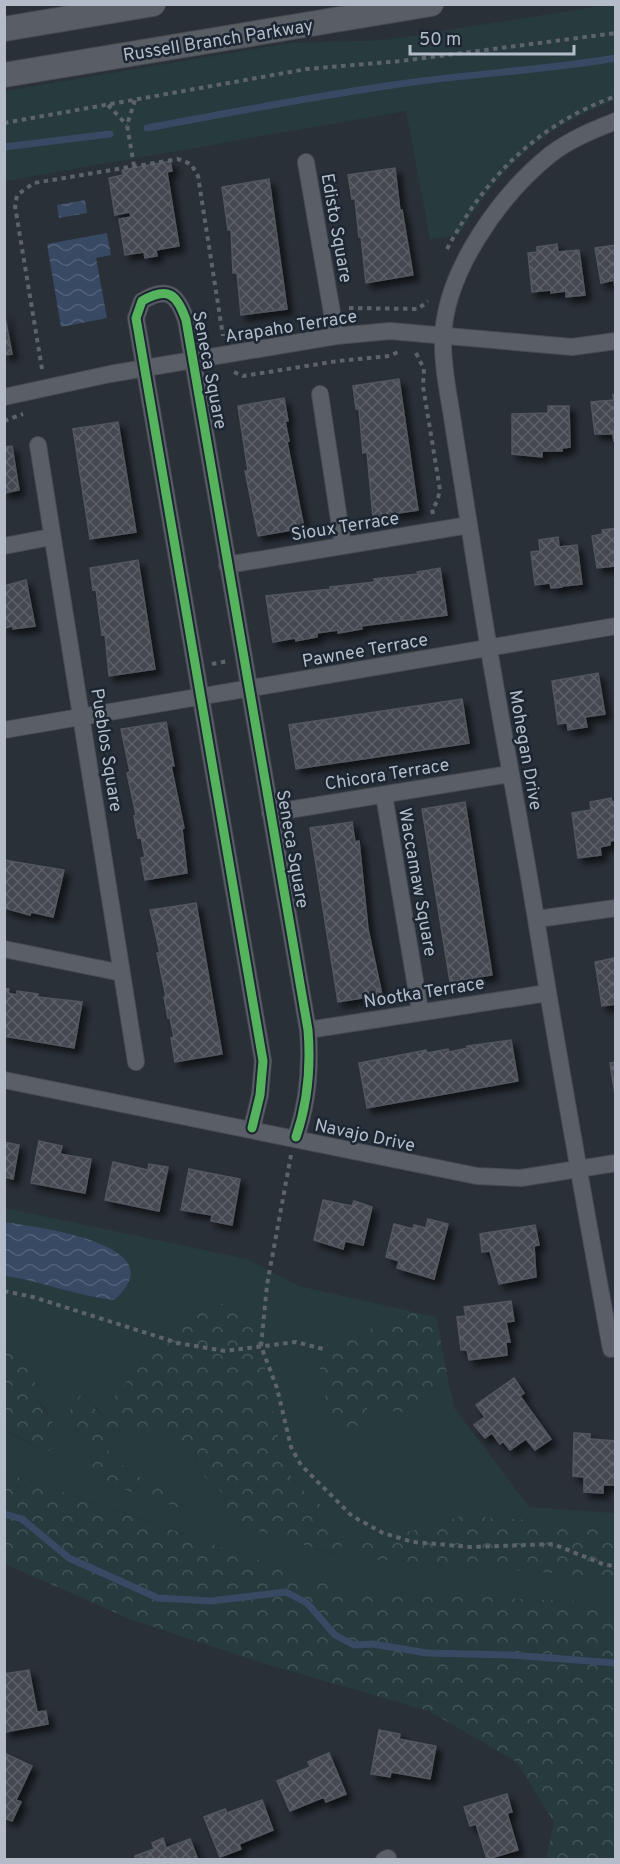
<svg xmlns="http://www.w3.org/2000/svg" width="620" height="1864" font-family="Overpass,sans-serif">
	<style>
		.green { fill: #273a3e; fill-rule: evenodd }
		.forest { fill: url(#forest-crowns) }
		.water { fill: url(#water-waves) }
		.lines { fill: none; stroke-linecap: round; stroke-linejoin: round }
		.stream { stroke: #384963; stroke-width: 7 }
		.building { fill: url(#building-cross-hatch); stroke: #52575f; stroke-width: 1.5; filter: url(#shadow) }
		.street-casing { stroke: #484c53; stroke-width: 18 }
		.secondary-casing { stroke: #484c53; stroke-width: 26 }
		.path { stroke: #5d636a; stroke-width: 4; stroke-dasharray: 4.5 4.5; stroke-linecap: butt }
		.street { stroke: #5a5e66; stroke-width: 16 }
		.secondary { stroke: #595d64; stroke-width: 24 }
		.cycleway-casing { stroke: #1d2633; stroke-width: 13 }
		.cycleway { stroke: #56b35d; stroke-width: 9 }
		.labels { text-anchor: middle; stroke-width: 5; stroke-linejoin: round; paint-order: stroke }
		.street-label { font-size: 18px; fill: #b4bcc9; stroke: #1d2633 }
	</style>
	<defs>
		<pattern id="forest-crowns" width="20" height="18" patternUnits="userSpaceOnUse" patternTransform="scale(1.5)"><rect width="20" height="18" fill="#273a3e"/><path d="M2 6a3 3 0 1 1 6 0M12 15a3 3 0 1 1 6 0" fill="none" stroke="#445559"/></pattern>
		<pattern id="water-waves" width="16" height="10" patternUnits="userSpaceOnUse" patternTransform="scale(1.5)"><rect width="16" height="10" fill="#384963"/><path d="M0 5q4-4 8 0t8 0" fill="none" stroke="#526178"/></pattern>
		<pattern id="building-cross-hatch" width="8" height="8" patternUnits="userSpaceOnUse" patternTransform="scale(1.5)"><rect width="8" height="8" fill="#444950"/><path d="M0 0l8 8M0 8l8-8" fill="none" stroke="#5d6168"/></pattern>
		<filter id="shadow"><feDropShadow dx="5.5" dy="5.5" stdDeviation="3" flood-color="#0009"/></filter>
	</defs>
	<rect width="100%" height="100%" fill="#2a3038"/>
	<path class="green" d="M607,5H615V100C541,129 500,167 459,235L430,239L406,111L5,181V91L291,43L384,40Z
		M5,1208L247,1259L299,1286L414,1312L407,1316L376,1324L359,1338L327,1345L328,1357L318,1359L369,1398L390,1404L395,1415C414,1409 428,1389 448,1379L455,1409L529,1507L615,1513V1529L599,1524L461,1516L426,1528L367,1559L615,1578V1603L349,1591L5,1472L4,1430L46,1452L48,1413L35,1395L34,1377L15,1350L5,1345ZM217,1304L277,1432L293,1482L321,1505L342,1536L340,1556L226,1521L225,1495L196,1469L195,1449C157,1431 150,1424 107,1433L109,1454C135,1478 159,1489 191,1499L90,1470L99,1454L74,1429L69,1411L96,1407L107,1420L123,1417L111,1401L144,1359L186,1316Z"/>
	<path class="forest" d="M217,1304H242L255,1318L277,1432L293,1482L321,1505L342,1536L341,1556L226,1521L225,1495L196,1469L195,1449C159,1431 148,1425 107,1433L109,1454C135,1478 159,1489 192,1499V1512L108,1484L90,1470L99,1454L74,1429L69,1412L80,1395L107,1420L123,1417L110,1402L144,1359L186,1316Z
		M414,1312L436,1317L448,1379C428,1389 414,1409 395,1415L390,1404L369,1398L364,1393L370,1423L332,1431L318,1358L328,1357L327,1345L331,1339L353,1335L359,1338L376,1324L407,1316Z
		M5,1345L15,1350L35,1377V1395L63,1440L47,1452L5,1430Z
		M4,1472L349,1591L615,1603V1859H546L554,1822L517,1762L429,1711L266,1664L130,1619L5,1564Z
		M461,1516L599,1524L615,1529V1578L367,1559L360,1547L370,1539L426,1528Z"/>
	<path class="water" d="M85,200L87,213L59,218L57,205Z
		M107,233L111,255L96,258L107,318L61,327L47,244Z
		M4,1222C36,1227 179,1244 114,1300C76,1296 42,1281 5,1276Z"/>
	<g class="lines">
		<path class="stream" d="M147,128C233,112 320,95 407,83C477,73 547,70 616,58
			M4,147L110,134
			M4,1514L22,1519L69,1558L158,1598L211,1601L286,1592L307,1603L335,1635L354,1645L373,1644L427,1653L511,1655L616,1663"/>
	</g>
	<path class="building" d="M170,161L172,171L167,172L179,246L156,250L157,256L145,258L144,252L125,255L119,219L131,217L130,212L115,215L109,178L123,175L122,170Z
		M395,168L400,211L402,210L413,275L366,283L361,237H359L355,199H352L348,175Z
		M269,179L287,309L241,315L237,273H233L231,230H228L222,187Z
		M557,244L558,252L579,250L585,295L566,297V291L551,293V290L532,292L528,253L537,252V247Z
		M616,245V289H615L614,280L601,283L595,248Z
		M4,312L12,354L4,355Z
		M399,379L418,510L373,517L367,452L363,453L359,409H356L353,386Z
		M613,395H616L614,442L613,434H595L591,402L614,400Z
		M284,398L288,421H285L289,441L287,442L304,528L258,536L245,471H248L238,406Z
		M548,406H569L570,447L562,448V451H542V457L512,454V414L548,413Z
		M118,422L136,532L90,539L73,429Z
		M12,446L19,490L4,493V447Z
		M616,528V568L615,566L597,568L592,536L603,534L602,530Z
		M558,537L559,547L577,545L582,584L564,586L563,582L562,587L551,588L550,583L535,585L531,552L540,551L539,540Z
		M138,560L155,669L109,676L105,634L102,635L96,589L93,590L90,568Z
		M440,568L447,615L361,626L362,629L338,633V630L317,633V637L296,641L295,638L273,642L266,596L331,589L330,587L375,582L374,579L418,574L417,572Z
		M26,580L35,626L13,629V626L4,628V586Z
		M598,673L605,714L585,717L587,727L568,730L567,723L558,724L552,681Z
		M462,699L469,743L296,769L289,725Z
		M166,722L174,766H171L184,828L182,829L187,873L145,880L141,858L145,857L141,837L138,838L134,816L136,815L127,773L130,772L121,729Z
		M611,798L612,802L616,801V840L610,841V845L600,847L601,855L578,858L572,813L591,810L590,802Z
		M465,802L492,975L450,982L422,809Z
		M352,822L355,842L359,841L368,929L382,995L338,1002L310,828Z
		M4,860L64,870L53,917L31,912L30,915L4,908Z
		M196,903L222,1054L175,1062L171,1038L174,1037L170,1018H168L164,997H166L157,953H160L150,910Z
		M615,958L616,1004L602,1006L595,962Z
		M4,988L9,989L8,993L17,995V991L38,994V997L82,1002L74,1048L4,1036Z
		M511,1040L518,1081L367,1108L359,1063L426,1050L427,1053L448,1049L449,1052L468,1048L467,1046Z
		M616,1062V1101L610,1063Z
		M39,1141L62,1146L60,1154L91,1159L85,1193L31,1183Z
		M4,1142L19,1145L13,1179L4,1177Z
		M113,1162L148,1170L149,1164L168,1167L159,1211L105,1200Z
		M189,1169L240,1179L232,1225L211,1221L212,1215L181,1210Z
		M323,1200L352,1206L354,1201L372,1207L363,1245L345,1241L343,1249L314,1240Z
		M428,1219L448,1224L434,1279L397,1268L399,1261L386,1257L394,1224L413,1229L414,1225L426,1228Z
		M535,1225L539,1245L534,1246L536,1277L499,1284L490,1251L482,1252L480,1234Z
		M511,1301L514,1321L506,1322L510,1342H506L507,1355L469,1360L467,1350H461L457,1317L466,1316L464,1307Z
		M514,1378L524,1393L520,1396L551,1439L535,1450L526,1439L510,1450L503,1441L500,1444L492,1433L485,1438L474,1425L485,1417L476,1405Z
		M574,1433L590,1434V1439L616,1441V1485H603V1493L584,1492V1477L573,1476Z
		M29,1670L37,1712L46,1711L48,1724L5,1732L4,1674Z
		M379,1730L400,1734L399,1739L436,1746L430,1779L391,1772L390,1777L371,1774Z
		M4,1753L32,1766L16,1800L21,1802L12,1821L4,1818Z
		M329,1753L346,1794L326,1802L324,1797L290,1811L277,1781L310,1767L308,1762Z
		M507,1794L512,1812L507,1813L518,1850L487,1859L476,1824L470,1826L464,1807Z
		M262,1800L273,1830L239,1844L241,1849L220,1857L204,1817L225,1809L227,1813Z
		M163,1838L166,1848L190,1839L198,1860H136L135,1856L154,1849L152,1843Z"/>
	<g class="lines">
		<defs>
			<path id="street" d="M306,162L336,336
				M320,394L343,546
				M4,397L110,374L336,336L390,331L572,347L616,341
				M38,445L136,1062
				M4,546L51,537
				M227,565L469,525
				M4,730L616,626
				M384,795L420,1011
				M270,813L510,774
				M537,919L616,908
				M4,949L122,973
				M308,1030L547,993
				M4,1080L477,1176L521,1178L616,1163
				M252,1128L260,1095L263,1061L136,318L142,301C168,286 177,294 186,320L308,1030C311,1067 308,1102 296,1137
				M611,1349C585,1206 559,1063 536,919C520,819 500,719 484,619C474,556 464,493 454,430C450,400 442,368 443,338C445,271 501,194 551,154C571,139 593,130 616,121
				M384,1860L388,1858"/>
			<path id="secondary" d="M4,29L153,4
				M4,75L431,4"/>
		</defs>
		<use href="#street" class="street-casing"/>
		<use href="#secondary" class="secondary-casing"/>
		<path class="path" d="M108,105L127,125
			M4,123L307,69L401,61L616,33
			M134,166L127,125L135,100
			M447,249C486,176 538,124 616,96
			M349,308L418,309L428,301
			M416,353L424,369L423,386L440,490L437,502L432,509L433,514
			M42,369L15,206L17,195L34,183L178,159L191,164L198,176L223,336
			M234,372L243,376L338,361L390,356L400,351
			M4,421L23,414
			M212,664L228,661
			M291,1155L267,1285L261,1346L277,1388L291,1447L301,1465L352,1516L383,1533L413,1542L471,1547L553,1544L605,1565L616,1566
			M4,1291L33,1297L178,1343L225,1351L296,1342L323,1349"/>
		<use href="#street" class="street"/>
		<use href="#secondary" class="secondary"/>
		<defs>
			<path id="cycleway" d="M252,1128L260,1095L263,1061L136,318L142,301C168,286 177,294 186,320L308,1030C311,1067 308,1102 296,1137"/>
		</defs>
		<use href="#cycleway" class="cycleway-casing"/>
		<use href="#cycleway" class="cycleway"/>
	</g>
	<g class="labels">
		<g class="street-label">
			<text transform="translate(218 40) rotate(-9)" y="6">Russell Branch Parkway</text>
			<text transform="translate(337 228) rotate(80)" y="6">Edisto Square</text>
			<text transform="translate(291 326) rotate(-9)" y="6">Arapaho Terrace</text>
			<text transform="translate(210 370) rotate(79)" y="6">Seneca Square</text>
			<text transform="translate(345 526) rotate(-9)" y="6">Sioux Terrace</text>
			<text transform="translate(365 650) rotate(-10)" y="6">Pawnee Terrace</text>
			<text transform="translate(107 750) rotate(81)" y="6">Pueblos Square</text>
			<text transform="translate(526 750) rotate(80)" y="6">Mohegan Drive</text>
			<text transform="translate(387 774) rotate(-9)" y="6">Chicora Terrace</text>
			<text transform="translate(293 849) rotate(80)" y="6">Seneca Square</text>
			<text transform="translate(418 882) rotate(80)" y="6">Waccamaw Square</text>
			<text transform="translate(424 992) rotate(-9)" y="6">Nootka Terrace</text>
			<text transform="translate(365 1135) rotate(12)" y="6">Navajo Drive</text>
		</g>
	</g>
	<rect width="620" height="1864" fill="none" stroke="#b4bcc9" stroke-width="12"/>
	<path d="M410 45v9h164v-9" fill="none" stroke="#b4bcc9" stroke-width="3"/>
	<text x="419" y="45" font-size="18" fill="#b4bcc9" stroke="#1d2633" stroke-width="4.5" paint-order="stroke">50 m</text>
</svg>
